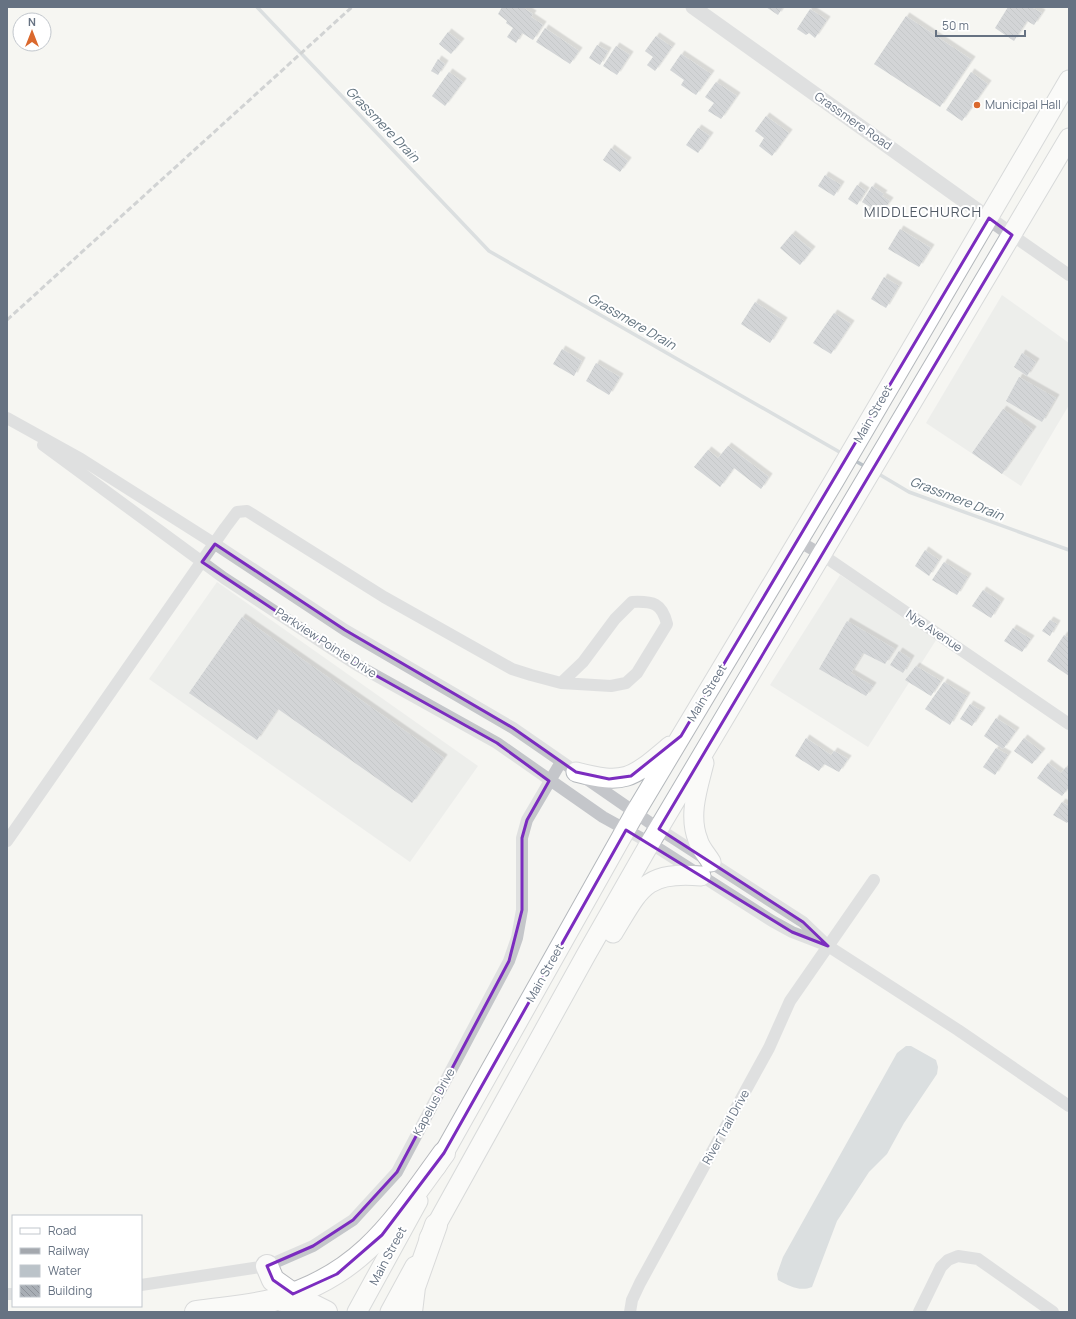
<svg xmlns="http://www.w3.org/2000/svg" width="1076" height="1319" font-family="Manrope,sans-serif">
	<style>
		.built { fill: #e3e4e3 }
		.water { fill: #bbc3c9 }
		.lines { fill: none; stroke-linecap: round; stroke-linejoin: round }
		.stream { stroke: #bbc3c9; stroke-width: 3.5 }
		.building { fill: url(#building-back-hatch); filter: url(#shadow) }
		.primary-casing { stroke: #b4b8bc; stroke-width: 21 }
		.motorway-casing { stroke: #b6b8bc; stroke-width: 24 }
		.minor { stroke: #c4c6ca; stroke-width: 12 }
		.tertiary { stroke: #c4c6ca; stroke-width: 15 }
		.primary { stroke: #fff; stroke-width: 19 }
		.motorway { stroke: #fff; stroke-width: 22 }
		.rail { stroke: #a4a8ae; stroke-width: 3; stroke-dasharray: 6 3; stroke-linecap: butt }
		.marked { fill: none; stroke: #7b2cbf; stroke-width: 3; stroke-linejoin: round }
		.poi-dot { fill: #da682d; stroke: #fff; stroke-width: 1.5 }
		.labels { text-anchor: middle; stroke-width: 4; stroke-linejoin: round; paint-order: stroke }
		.poi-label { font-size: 12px; fill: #667282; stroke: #fff; text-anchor: start }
		.street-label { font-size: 12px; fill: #667282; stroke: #fff }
		.water-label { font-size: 13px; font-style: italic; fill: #62737f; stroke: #fff }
		.quarter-label { font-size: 14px; letter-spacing: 1px; fill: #535c67; stroke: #fff }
	</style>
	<defs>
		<pattern id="building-back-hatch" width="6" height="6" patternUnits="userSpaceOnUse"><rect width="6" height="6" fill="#a8aeb5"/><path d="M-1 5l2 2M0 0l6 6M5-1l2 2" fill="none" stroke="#8d9299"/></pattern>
		<filter id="shadow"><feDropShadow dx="3.5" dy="-3.5" stdDeviation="0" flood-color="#0004"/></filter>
	</defs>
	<rect width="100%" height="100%" fill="#f5f5f2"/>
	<path class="built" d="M1002,295L1069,343V405L1021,486L926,423Z
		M840,575L938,637L868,747L770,685Z
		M217,582L478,766L410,862L149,679Z"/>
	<path class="water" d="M906,1046H911L936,1060L938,1067L937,1074L904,1123L887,1154L869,1172L837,1221L812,1287C800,1292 789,1286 778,1280L777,1274L783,1257L897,1053Z"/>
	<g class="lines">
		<path class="stream" d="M257,7L489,251L843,454
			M852,459L866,467
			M877,473L909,492L1069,550"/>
	</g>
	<path class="building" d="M502,7H522L533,14L531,17L543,25L533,40L522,33L516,43L507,37L513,28L506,23L507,21L498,14Z
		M766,7H783L778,15Z
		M1008,7H1031L1042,13L1034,25L1027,21L1014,41L995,28Z
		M810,9L827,20L815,38L809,33L806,35L797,29Z
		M906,16L972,60L940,107L874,64Z
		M545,28L579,51L570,64L536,42Z
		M448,32L461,42L451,54L439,44Z
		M656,36L672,47L655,71L647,65L653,57L645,51Z
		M597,45L608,51L600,65L589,58Z
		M616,46L630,55L617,75L603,66Z
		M681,54L711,74L696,95L681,85L684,80L670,70Z
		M438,59L445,64L438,75L431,71Z
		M449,72L463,82L445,106L432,96Z
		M971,72L988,84L962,121L946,110Z
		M716,82L737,96L721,119L708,111L714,103L705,97Z
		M766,116L789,133L772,156L759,146L764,138L755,131Z
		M698,128L710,136L698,153L686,145Z
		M611,148L628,161L620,172L603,160Z
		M825,175L841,185L834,196L818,186Z
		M857,185L866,191L857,205L848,199Z
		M872,186L884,194L882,196L890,201L878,218L867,211L870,207L862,202Z
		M900,229L931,248L919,267L888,249Z
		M792,234L812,250L800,265L780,248Z
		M884,277L899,286L886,308L871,299Z
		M755,302L784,321L770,343L741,324Z
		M834,313L851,324L831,354L813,343Z
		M562,349L582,361L574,376L553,364Z
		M1022,353L1036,362L1027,376L1014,367Z
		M596,363L620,377L609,395L586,381Z
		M1019,377L1056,398L1042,422L1006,401Z
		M1003,409L1033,430L1002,474L972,453Z
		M728,446L769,477L761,489L734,468L720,487L694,467L708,450L718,458Z
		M925,550L939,560L929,576L915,566Z
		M944,562L968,577L957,595L932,580Z
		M983,590L1001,602L991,618L972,606Z
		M242,617L444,758L412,803L278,709L257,740L189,693Z
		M1050,620L1057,624L1050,636L1042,631Z
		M847,621L895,649L885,664L863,653L851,673L873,686L866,696L819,669Z
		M1013,628L1031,639L1022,652L1004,641Z
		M1064,635L1069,638V676L1047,661Z
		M899,651L911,659L903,673L890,665Z
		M916,666L941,681L931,696L905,680Z
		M944,682L967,696L950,725L925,709Z
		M970,704L982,711L972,726L960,719Z
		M996,718L1016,731L1003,749L984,736Z
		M806,738L831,755L834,751L848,759L839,772L824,764L819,771L795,756Z
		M1024,738L1042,752L1032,764L1014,751Z
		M996,748L1008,755L995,775L983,767Z
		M1048,763L1061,773L1066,767L1069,769V787L1062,796L1037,778Z
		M1062,802L1069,806V820L1067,823L1053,815Z"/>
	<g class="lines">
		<defs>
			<path id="primary" d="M704,763C698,787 688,815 698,840C700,848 707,855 711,862
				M576,772C626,785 632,778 670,746
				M613,933C640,889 644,871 701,876
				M436,1167L635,813L834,481L1069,80
				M429,1238L586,955L650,843L1069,138
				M357,1312L418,1201
				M390,1312L415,1266"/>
			<path id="motorway" d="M267,1266L273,1280L301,1300
				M282,1300L304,1301L326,1312
				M196,1312C221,1308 249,1307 274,1300C361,1276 394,1222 444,1153
				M411,1312L414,1287L436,1225"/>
		</defs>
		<use href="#primary" class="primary-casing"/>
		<use href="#motorway" class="motorway-casing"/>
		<path class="minor" d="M1012,235L1069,275
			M7,418L81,459L215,544L345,630L513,728L659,829L803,922L828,946L958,1030L1069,1106
			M43,445L224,578L332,649L357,665L497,743L603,817L650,843L772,921L792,932L823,944
			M798,541L821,554L1069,724
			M7,841L225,528L237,512L247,511L384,597L512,669L531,675L561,683L611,686L626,683L637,673L667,624C662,603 653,601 632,602L615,619L583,662L561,683
			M141,1285L267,1266L313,1246L353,1220L397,1172L509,961L517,938L522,910V838L527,820L561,762
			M7,1294H13
			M630,1312L632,1300L640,1283L769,1048L790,1001L874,880
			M919,1312L941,1267L948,1260L958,1256L978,1259L1053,1312"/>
		<path class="tertiary" d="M693,7L1012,235"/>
		<use href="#primary" class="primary"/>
		<use href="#motorway" class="motorway"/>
		<path class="rail" d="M7,320L352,7"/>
	</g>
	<path d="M0 0H1076V1319H0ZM989,218L1012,235L659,829L803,922L828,946L792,932L626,830L444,1153L382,1235L337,1274L293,1294L273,1280L267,1266L313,1246L353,1220L397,1172L509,961L522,910V838L527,820L549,781L497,743L357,665L202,562L215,544L345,630L513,728L576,772L609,779L631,776L681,736Z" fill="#f5f5f2" fill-opacity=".55" fill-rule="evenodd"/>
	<path class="marked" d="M989,218L1012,235L659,829L803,922L828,946L792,932L626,830L444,1153L382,1235L337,1274L293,1294L273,1280L267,1266L313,1246L353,1220L397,1172L509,961L522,910V838L527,820L549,781L497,743L357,665L202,562L215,544L345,630L513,728L576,772L609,779L631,776L681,736Z"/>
	<circle class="poi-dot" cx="977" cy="105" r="4"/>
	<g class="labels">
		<g class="poi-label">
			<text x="985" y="109">Municipal Hall</text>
		</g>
		<g class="street-label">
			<text transform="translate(853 121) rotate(35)" y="4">Grassmere Road</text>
			<text transform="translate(873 414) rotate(-60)" y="4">Main Street</text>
			<text transform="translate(934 631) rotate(34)" y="4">Nye Avenue</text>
			<text transform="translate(326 643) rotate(33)" y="4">Parkview Pointe Drive</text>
			<text transform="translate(707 693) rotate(-59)" y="4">Main Street</text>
			<text transform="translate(545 973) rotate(-61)" y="4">Main Street</text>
			<text transform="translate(434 1102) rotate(-62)" y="4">Kapelus Drive</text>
			<text transform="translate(726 1127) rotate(-61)" y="4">River Trail Drive</text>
			<text transform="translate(388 1256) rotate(-62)" y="4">Main Street</text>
		</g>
		<g class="water-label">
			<text transform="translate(383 124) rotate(46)" y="5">Grassmere Drain</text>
			<text transform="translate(632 321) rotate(30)" y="5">Grassmere Drain</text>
			<text transform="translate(957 498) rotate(21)" y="5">Grassmere Drain</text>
		</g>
		<g class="quarter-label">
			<text x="923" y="217">MIDDLECHURCH</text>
		</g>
	</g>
	<rect width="1076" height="1319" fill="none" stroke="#667282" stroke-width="16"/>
	<rect x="12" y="1215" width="130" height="92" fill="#ffffff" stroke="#c2c7cd"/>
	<rect x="20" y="1228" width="20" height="6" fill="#ffffff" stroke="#c2c7cd"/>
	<text x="48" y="1235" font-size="12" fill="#667282">Road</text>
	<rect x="20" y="1248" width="20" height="6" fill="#a4a8ae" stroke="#c2c7cd"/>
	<text x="48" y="1255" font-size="12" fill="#667282">Railway</text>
	<rect x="20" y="1265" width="20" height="12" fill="#bbc3c9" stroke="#c2c7cd"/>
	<text x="48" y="1275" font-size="12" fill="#667282">Water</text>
	<rect x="20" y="1285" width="20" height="12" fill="url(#building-back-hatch)" stroke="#c2c7cd"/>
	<text x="48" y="1295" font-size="12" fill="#667282">Building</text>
	<g transform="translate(32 32)"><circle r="19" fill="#ffffff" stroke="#c2c7cd"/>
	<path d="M0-3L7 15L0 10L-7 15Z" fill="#da682d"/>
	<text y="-6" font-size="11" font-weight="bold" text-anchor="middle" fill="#667282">N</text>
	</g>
	<path d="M936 30v6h89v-6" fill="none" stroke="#667282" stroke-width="2"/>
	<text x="942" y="30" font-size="12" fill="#667282" stroke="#ffffff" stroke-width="3" paint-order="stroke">50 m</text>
</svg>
